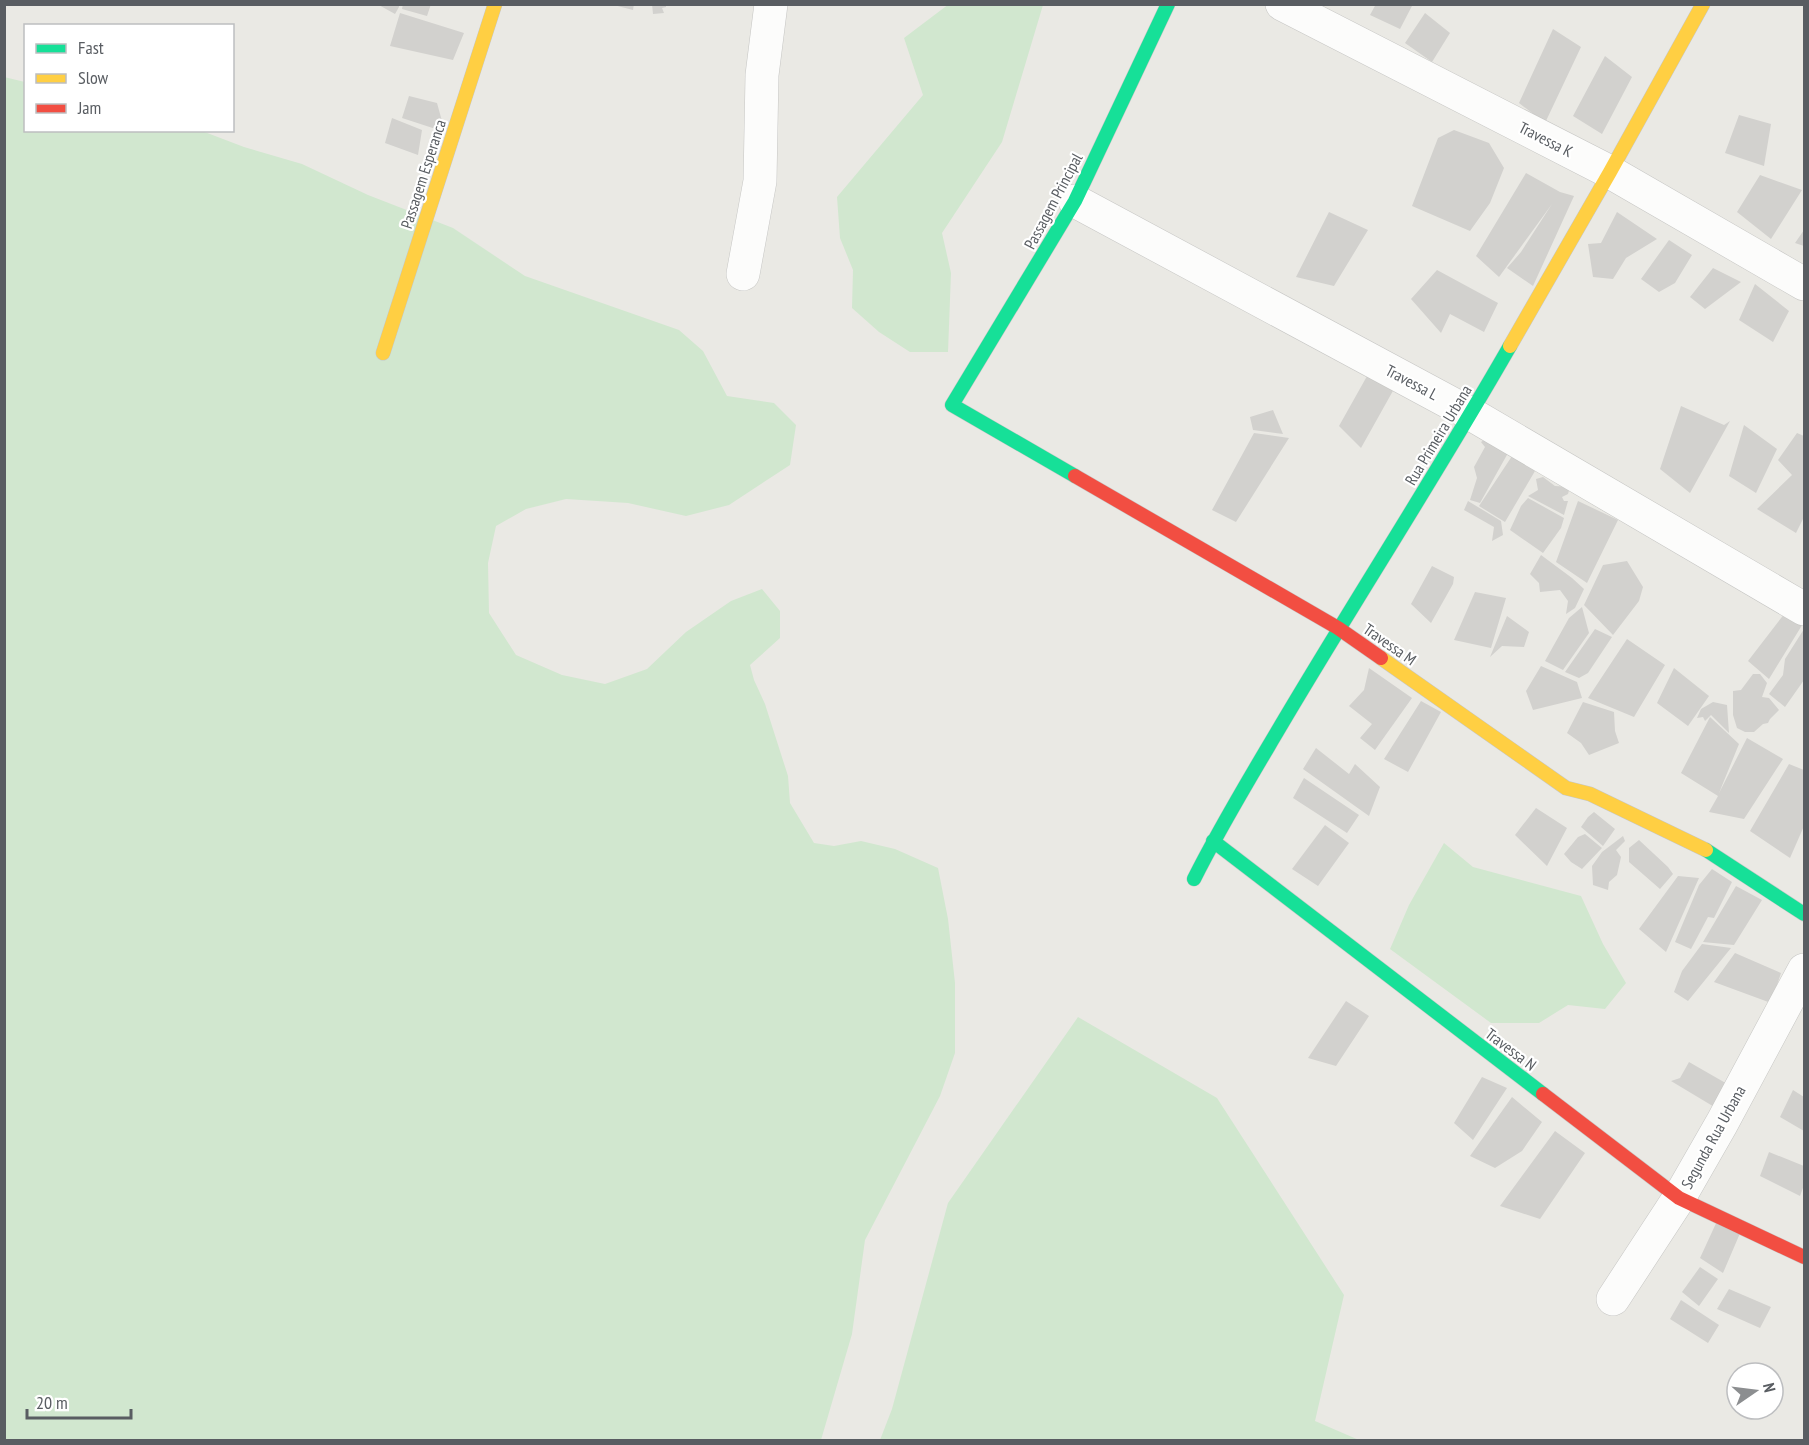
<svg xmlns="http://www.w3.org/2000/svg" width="1809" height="1445" font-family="'PT Sans Narrow',sans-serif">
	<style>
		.green { fill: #d1e7cf }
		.building { fill: #d2d1ce }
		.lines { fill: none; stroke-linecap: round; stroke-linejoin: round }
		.street-casing { stroke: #c6c6c4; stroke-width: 34 }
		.fast-casing { stroke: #c6c7c6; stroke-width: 15 }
		.slow-casing { stroke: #c6c7c6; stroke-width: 15 }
		.jam-casing { stroke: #c6c7c6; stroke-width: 15 }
		.street { stroke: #fcfcfb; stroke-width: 33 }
		.fast { stroke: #16e098; stroke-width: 14 }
		.slow { stroke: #ffcf43; stroke-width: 14 }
		.jam { stroke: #f24e42; stroke-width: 14 }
		.labels { text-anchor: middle; stroke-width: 4.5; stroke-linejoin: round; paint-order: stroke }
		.street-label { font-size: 16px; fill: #595d62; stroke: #fff }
	</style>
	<rect width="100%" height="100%" fill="#eae9e4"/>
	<path class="green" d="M949,4L1043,5L1002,142L942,233L951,273L948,352H910L879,332L852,308L853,270L840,238L837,197L923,95L904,38Z
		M4,77L25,82L26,130L202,131L244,147L302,164L368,195L453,228L525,276L679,330L703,351L727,396L774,403L796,425L790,465L729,505L686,516L628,503L566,499L526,509L496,526L488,563L489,613L516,655L562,675L605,684L647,669L686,632L731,601L762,589L780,611V638L750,665L754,680L765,704L788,776L790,803L814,843L834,846L861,841L895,849L938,868L948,919L955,983V1053L940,1096L865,1240L852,1334L821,1440H5Z
		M1444,843L1473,867L1581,896L1603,944L1626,983L1605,1009L1568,1005L1539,1023H1491L1390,949L1409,905Z
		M1078,1017L1217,1098L1344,1295L1315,1421L1359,1440H880L892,1409L948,1203Z"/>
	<path class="building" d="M377,4H399V7L395,14Z
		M403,4H431L427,16L402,9Z
		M610,4H634L633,10Z
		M652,4H666V7L662,8L664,13L653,14Z
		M1376,4H1413L1400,29L1370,15Z
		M400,13L464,33L453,60L390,46Z
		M1425,13L1450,33L1432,62L1405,43Z
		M1553,29L1581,47L1545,123L1519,103Z
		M1605,56L1632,77L1602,134L1573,116Z
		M409,96L437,103L445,132L402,118Z
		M1739,115L1771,124L1764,166L1725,153Z
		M392,118L422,130L418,155L385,143Z
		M1454,130L1489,143L1504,168L1490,203L1470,231L1412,206L1438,138Z
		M1526,173L1560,192L1574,196L1533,286L1507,268L1521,252L1552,204L1499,277L1476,256Z
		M1760,175L1802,190L1771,239L1737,212Z
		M1329,212L1368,230L1334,286L1296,277Z
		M1617,212L1657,239L1626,258L1613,279L1593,277L1588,244L1601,243Z
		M1804,230V246L1795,243Z
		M1669,240L1692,255L1675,283L1659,292L1641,279Z
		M1713,268L1741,282L1705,309L1690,297Z
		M1437,270L1498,303L1484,332L1450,314L1441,333L1411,299Z
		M1755,284L1789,311L1773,342L1739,320Z
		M1371,369L1394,389L1361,448L1339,426Z
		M1681,406L1724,425L1730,421L1690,493L1660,469Z
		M1273,410L1283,434L1253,430L1250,417Z
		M1744,425L1777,449L1756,493L1729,476Z
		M1254,433L1289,438L1236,522L1212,510Z
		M1797,433L1804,436V517L1796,533L1757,509L1792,475L1778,460Z
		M1487,438L1508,453L1480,503L1470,500L1477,478L1474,467L1485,447L1481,442Z
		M1516,450L1535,471L1505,522L1479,506Z
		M1543,477L1555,486L1570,487L1568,494L1562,497L1564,501H1568L1564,515L1528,496L1538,490L1536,479Z
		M1528,498L1564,518L1561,528L1543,553L1510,530L1521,506Z
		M1468,501L1501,521L1503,535L1492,541L1494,527L1464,510Z
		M1578,501L1618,520L1587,583L1556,562Z
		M1541,555L1572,578L1584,589L1575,608L1566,614L1568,601L1560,590L1540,592L1539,583L1530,574Z
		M1627,561L1643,587L1639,601L1613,635L1584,605L1603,565Z
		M1432,566L1454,577L1453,584L1431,623L1411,604Z
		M1475,592L1506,598L1491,648L1454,640Z
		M1582,607L1589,633L1563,670L1545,661L1569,618Z
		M1785,613L1804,622L1769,679L1748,661Z
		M1507,616L1529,632L1524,647L1502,646L1490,657Z
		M1595,629L1612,637L1588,673L1579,678L1565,672Z
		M1804,629V680L1785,707L1769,694L1783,675L1785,659Z
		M1627,639L1665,665L1634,717L1588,698Z
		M1541,666L1577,682L1582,698L1533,710L1526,691Z
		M1369,668L1412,698L1375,750L1360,738L1372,724L1349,706L1364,690Z
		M1674,668L1709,696L1688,726L1657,703Z
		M1753,674H1760L1767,683L1762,697L1769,698L1779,710L1770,719L1768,723L1763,724L1754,732H1745L1737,728L1733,715V691L1741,690Z
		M1421,701L1441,712L1408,772L1384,759Z
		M1583,702L1614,712L1615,731L1619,743L1589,755L1581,743L1567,733Z
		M1713,702L1727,705L1729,733L1711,715L1705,721L1703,717L1697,718L1701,709Z
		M1710,717L1739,744L1719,793L1747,738L1783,759L1744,819L1709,812L1718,796L1681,773Z
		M1316,748L1349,774L1355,764L1380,787L1369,816L1303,769Z
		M1789,764L1804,770V826L1790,858L1750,831Z
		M1304,778L1359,815L1347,833L1293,798Z
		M1536,808L1567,828L1547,866L1515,835Z
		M1594,812L1615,829L1603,846L1581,827L1588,817Z
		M1325,825L1349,843L1318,886L1292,869Z
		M1585,834L1602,848L1582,869L1571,862L1564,854L1578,837Z
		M1623,836L1625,841L1616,850L1621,857L1617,875L1609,882L1608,890L1593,885L1592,866L1602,852Z
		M1639,840L1668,867L1673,874L1660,889L1629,862V848Z
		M1712,869L1732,882L1714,918L1708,917L1691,949L1675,942L1699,885Z
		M1678,876L1699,878L1666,952L1639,929Z
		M1736,886L1762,900L1734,945L1703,942Z
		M1702,944L1731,948L1688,1001L1674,992L1682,971Z
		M1735,953L1781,973L1771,1003L1714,982Z
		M1346,1001L1369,1016L1336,1066L1308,1058Z
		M1689,1062L1736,1089L1721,1111L1671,1081L1680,1078Z
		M1482,1077L1507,1088L1473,1140L1454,1123Z
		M1793,1090L1804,1097V1131L1780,1117Z
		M1512,1097L1542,1122L1522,1151L1495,1168L1470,1156Z
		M1555,1131L1585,1153L1540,1219L1500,1206Z
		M1769,1152L1804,1166V1185L1800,1196L1760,1176Z
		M1718,1219L1741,1231L1723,1273L1700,1258Z
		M1700,1267L1718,1279L1699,1306L1682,1292Z
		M1729,1289L1771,1307L1760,1328L1717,1309Z
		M1681,1300L1719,1325L1708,1343L1670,1319Z"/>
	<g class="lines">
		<defs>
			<path id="street" d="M1282,4L1610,172L1804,284
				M1075,201L1471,414L1804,609
				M743,274L760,181L762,75L771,4
				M1613,1299L1679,1198L1722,1123L1804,970"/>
			<path id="fast" d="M1075,476L952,405L1075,201L1168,4
				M1213,841L1543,1094
				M1706,850L1804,914
				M1194,879C1219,829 1248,781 1277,732C1353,603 1435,477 1510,346"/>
			<path id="slow" d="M1510,346L1610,172L1703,4
				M383,353L495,4
				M1381,658L1566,788L1590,794L1706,850"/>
			<path id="jam" d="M1075,476L1338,628L1381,658
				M1543,1094L1679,1198L1804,1257"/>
		</defs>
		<use href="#street" class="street-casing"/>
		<use href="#fast" class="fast-casing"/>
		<use href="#slow" class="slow-casing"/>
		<use href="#jam" class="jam-casing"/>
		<use href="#street" class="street"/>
		<use href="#fast" class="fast"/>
		<use href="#slow" class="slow"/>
		<use href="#jam" class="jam"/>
	</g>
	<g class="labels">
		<g class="street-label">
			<text transform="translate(1546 139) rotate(27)" y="6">Travessa K</text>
			<text transform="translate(423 174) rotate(-72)" y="6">Passagem Esperanca</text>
			<text transform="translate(1053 201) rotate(-62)" y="6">Passagem Principal</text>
			<text transform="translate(1412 382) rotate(28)" y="6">Travessa L</text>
			<text transform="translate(1438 435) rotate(-59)" y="6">Rua Primeira Urbana</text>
			<text transform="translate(1390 644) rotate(35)" y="6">Travessa M</text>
			<text transform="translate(1511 1049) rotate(37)" y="6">Travessa N</text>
			<text transform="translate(1713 1137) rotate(-61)" y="6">Segunda Rua Urbana</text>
		</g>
	</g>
	<rect width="1809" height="1445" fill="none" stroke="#595d62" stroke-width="12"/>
	<rect x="24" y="24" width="210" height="108" fill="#ffffff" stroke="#bdbec0" stroke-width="1.5"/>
	<rect x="36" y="44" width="30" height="9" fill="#16e098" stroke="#bdbec0" stroke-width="1.5"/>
	<text x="78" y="54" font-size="18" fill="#595d62">Fast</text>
	<rect x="36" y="74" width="30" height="9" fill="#ffcf43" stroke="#bdbec0" stroke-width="1.5"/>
	<text x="78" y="84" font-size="18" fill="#595d62">Slow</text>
	<rect x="36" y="104" width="30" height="9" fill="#f24e42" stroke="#bdbec0" stroke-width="1.5"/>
	<text x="78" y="114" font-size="18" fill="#595d62">Jam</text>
	<g transform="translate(1755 1391) rotate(76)"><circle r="28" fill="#ffffff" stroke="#bdbec0" stroke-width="1.5"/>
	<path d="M0-4.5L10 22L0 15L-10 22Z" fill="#8c8e90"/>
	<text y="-9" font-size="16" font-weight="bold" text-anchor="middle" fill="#595d62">N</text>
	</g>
	<path d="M27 1409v9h104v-9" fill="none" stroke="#595d62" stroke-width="3"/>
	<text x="36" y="1409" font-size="18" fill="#595d62" stroke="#ffffff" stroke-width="4.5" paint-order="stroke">20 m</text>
</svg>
